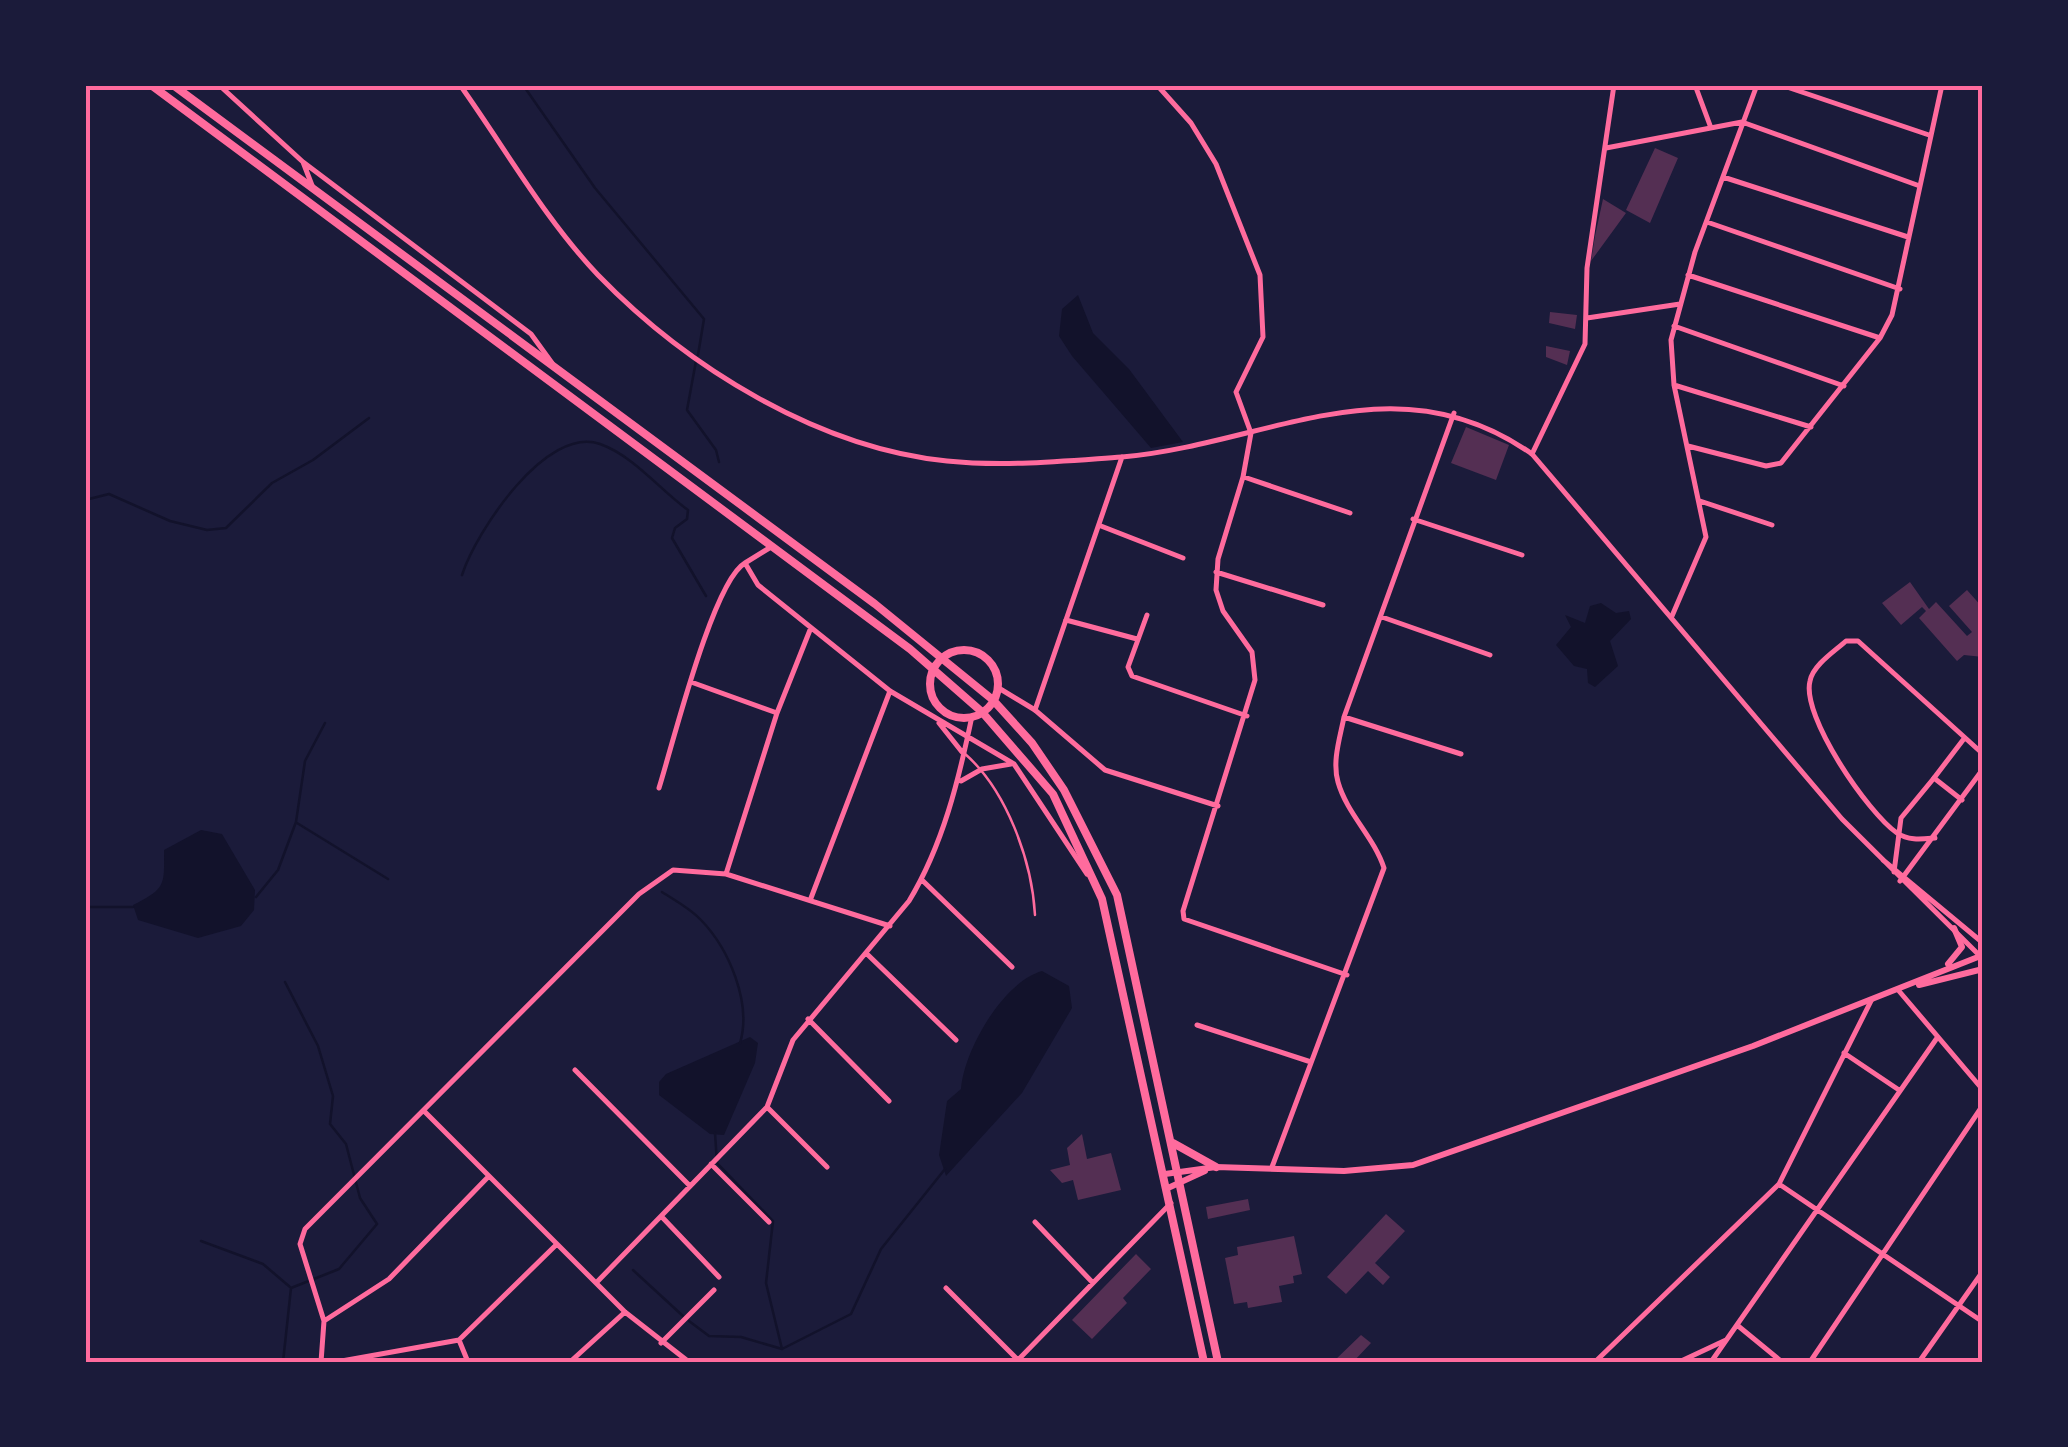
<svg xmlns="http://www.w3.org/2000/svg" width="2068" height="1447" font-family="'Noto Serif',serif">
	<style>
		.water { fill: #12122b }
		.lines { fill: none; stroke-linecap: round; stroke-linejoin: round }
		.stream { stroke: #12122b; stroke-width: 2.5 }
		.building { fill: #542f53 }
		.service { stroke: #ff6b9d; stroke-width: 2.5 }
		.minor { stroke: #ff6b9d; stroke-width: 5 }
		.tertiary { stroke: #ff6b9d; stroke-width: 5 }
		.secondary { stroke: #ff6b9d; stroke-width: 6 }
		.primary { stroke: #ff6b9d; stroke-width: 8 }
		.neatline { fill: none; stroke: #ff6b9d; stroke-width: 4 }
	</style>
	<rect width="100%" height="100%" fill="#1b1b3a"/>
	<path class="water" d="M1078,295L1093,333L1129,369L1183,442L1151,448L1072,356L1059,336L1062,309Z
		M1601,603L1616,613L1629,611L1631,619L1610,641L1618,666L1595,687L1588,683L1587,669L1574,666L1556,645L1571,627L1565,615L1585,623L1590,606Z
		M201,830L222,834L255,890L254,910L241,926L198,938L138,920L133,905C167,888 164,884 164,850Z
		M1042,971L1069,986L1072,1008L1022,1093L946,1176L939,1155L947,1101L961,1089C964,1050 1003,982 1042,971Z
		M750,1037L758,1043L755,1063L724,1135L710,1134L659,1095V1082L666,1074Z"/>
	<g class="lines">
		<path class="stream" d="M523,85L595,188L704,319L698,355
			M1112,85H1113
			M696,361L687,410L716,450L719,462
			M85,500L109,494L170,521L207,530L226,528L272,483L313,460L369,418
			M462,575C476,532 546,425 600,444C634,456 660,490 688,510L687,519L675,528L672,538L706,596
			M297,823L388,879
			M662,892C674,900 690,908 701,920C729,949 752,1003 740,1043
			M256,897L278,870L296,822L305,761L325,723
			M85,907H133
			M715,1133L717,1163L773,1221L766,1283L782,1349
			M201,1241L263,1264L290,1287
			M633,1270L683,1316
			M689,1321L709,1336L741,1337L782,1349L851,1314L881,1249L945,1169
			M283,1362L291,1288L339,1269L377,1224L360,1198L346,1144L330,1124L333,1096L318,1046L285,982"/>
	</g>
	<path class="building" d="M1655,148L1678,158L1650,223L1626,210Z
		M1603,199L1626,213L1591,261L1595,236Z
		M1550,312L1577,315L1575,329L1549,323Z
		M1546,346L1570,351L1567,365L1546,357Z
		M1466,427L1509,445L1496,480L1451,463Z
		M1910,582L1929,609L1936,602L1967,636L1972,632L1949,606L1967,590L1983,608V657L1964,655L1957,661L1919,618L1926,611L1922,607L1901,625L1882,603Z
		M1082,1134L1087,1159L1111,1153L1121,1190L1078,1200L1073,1180L1062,1183L1050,1170L1070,1165L1067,1148Z
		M1248,1199L1250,1210L1208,1219L1206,1207Z
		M1386,1214L1405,1231L1375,1263L1390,1277L1383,1285L1368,1271L1346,1294L1327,1277Z
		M1294,1236L1302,1274L1293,1276L1294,1283L1279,1286L1282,1302L1248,1308L1247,1302L1234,1304L1225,1258L1238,1255L1237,1247Z
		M1136,1254L1151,1269L1123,1298L1127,1303L1092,1339L1072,1320Z
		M1361,1335L1371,1343L1353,1362H1333Z"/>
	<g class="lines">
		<path class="service" d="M964,753C1006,789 1032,860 1035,915"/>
		<path class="minor" d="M219,85L303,162L313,188
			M460,85C505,148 544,218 598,275C687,367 818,448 947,461C1005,467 1064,461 1122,457
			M1157,85L1191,123L1216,164L1260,275L1263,337L1236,392L1251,433L1243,477L1218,559L1216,590L1223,611L1252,652L1255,680L1183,911L1184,919L1347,975
			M1695,85L1711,128
			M1781,85L1929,135
			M1606,148L1742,122L1917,185
			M303,162L531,334L552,363
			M1723,177L1908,237
			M1707,222L1900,289
			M1688,275L1880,338
			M1587,318L1680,304
			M1674,326L1844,386
			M1674,385L1811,427
			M1688,446L1766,466L1781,463L1880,338L1892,315L1942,85
			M1532,454L1585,344L1587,268L1614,85
			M1244,477L1350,513
			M1700,501L1772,525
			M1413,519L1522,555
			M1101,526L1183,558
			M771,547L745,563L758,585L890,691L1014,764L1087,874
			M1216,572L1323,605
			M1147,615L1128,667L1132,676L1247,716
			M1672,616L1706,537L1674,385L1671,340L1695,252L1757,85
			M1382,617L1490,655
			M1066,620L1137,639
			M691,682L777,713
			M1035,710L1105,770L1218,806
			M1344,717L1461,754
			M939,723L962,752
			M1934,778L1963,740
			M961,781L982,769L1011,764
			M659,788C672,747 713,581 745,563
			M1935,838C1922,839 1909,841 1897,833C1868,813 1801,716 1810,681C1813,665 1835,651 1846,641H1858L1983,754
			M726,874L777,713L810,630
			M922,880L1012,967
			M811,898L890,691
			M866,953L956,1040
			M1899,991L1983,1090
			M808,1019L889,1101
			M1197,1025L1311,1062
			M1844,1053L1899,1090
			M575,1070L690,1186
			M767,1107L827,1167
			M424,1111L625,1312L689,1362
			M711,1164L769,1222
			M1272,1167L1384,868C1374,837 1347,814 1338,782C1332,761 1340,738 1344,717L1454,413
			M1779,1184L1983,1322
			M661,1216L719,1277
			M1035,1222L1093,1283
			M596,1283L767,1107L793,1040L909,901C943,845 959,779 972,716
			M946,1288L1018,1360
			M324,1321L389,1279L489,1176
			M1737,1325L1782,1362
			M459,1340L468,1362
			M661,1343L714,1290
			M321,1362L324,1321L300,1244L305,1229L639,894L673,870L726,874L890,926
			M336,1362L459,1340L557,1244
			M570,1362L625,1312
			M871,1362H872
			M1016,1362L1171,1203
			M1595,1362L1779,1184L1871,1001
			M1679,1362L1726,1340
			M1711,1362L1937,1038
			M1810,1362L1983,1105
			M1919,1362L1983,1271"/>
		<path class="tertiary" d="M997,687L1035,710L1122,457C1269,444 1394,357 1532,454L1842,819L1979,955
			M1883,860L1983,943
			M1894,872L1901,818L1934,778L1962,800
			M1900,881L1983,769"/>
		<path class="secondary" d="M1948,964L1962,947L1954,928
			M1919,985L1983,969
			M1165,1174L1216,1167L1344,1171L1413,1165L1753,1046L1983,955
			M1168,1188L1205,1171"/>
		<path class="primary" d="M151,85L910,649L982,712L1053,794L1102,899L1204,1362
			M173,85L875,604L993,700L1032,743L1064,790L1117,895L1218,1362
			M930 684a34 34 0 1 1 68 0a34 34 0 1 1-68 0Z
			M1173,1143L1216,1167"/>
	</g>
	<rect width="2068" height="1447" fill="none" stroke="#1b1b3a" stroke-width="175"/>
	<rect x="88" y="88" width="1892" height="1272" class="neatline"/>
</svg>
